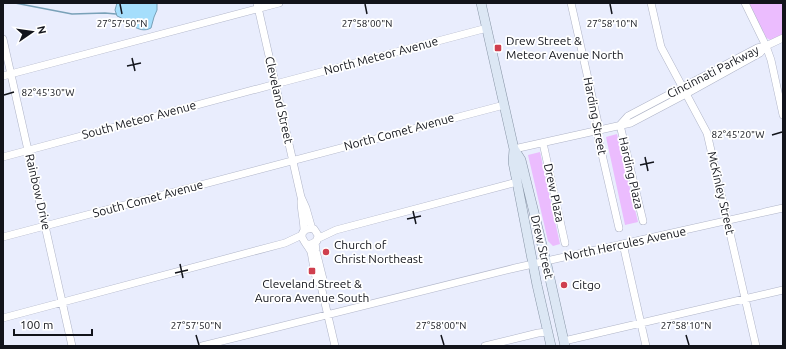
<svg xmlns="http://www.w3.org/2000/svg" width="786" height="349" font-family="Ubuntu,sans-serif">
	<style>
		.green { fill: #ebbcfe }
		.water { fill: #a5defc; stroke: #79a1b8 }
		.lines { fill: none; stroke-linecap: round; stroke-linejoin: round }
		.stream { stroke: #79a1b8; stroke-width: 1.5 }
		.minor-casing { stroke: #b0b5c8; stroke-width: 8 }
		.major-casing { stroke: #8693a4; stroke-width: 10 }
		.minor { stroke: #fff; stroke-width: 7 }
		.major { stroke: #dce7f4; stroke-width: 9 }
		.ticks { fill: none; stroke: #12141b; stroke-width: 1.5 }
		.poi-dot { fill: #cf3f4e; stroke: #fff; stroke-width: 1.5 }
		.labels { text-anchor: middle; stroke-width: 3.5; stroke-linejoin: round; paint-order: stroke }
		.poi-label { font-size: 12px; fill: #12141b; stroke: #fff; text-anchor: start }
		.street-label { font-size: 12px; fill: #12141b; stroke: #fff }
		.ticks-label { font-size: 10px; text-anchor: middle; fill: #12141b; stroke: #fff; stroke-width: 3.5; stroke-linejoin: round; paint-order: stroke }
	</style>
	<rect width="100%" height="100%" fill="#e9edfd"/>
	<path class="green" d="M748,3H783V34L774,39L770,40L765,37Z
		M617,134L638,222L625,225L606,137Z
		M540,152L560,244L553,246L548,241L528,155Z"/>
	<path class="water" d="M117,3H157V10L154,17L151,28C138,35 128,20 117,16L115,10Z"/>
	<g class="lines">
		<path class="stream" d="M15,3L72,14L105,13L116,14"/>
		<defs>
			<path id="minor" d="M257,3L301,197L306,208L312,229
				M571,3L598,123V137L619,228
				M651,3L661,47L707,133L756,346
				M745,3L766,46L771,60L783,115
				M3,39L72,346
				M3,76L279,3
				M620,125L628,116L757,48L766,46L783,38
				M620,125L643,221
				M543,143L565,243
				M514,149L631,123L686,94L760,53L766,46
				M3,157L283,82L487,28
				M301,201C301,211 304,221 304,231
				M3,237L504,105
				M317,239L336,230L517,182
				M315,242L316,251L323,279L321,286L335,346
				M307,244H311L317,241L318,235L314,229C309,228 302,229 302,236C302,240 309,247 311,252C313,261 314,273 317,280C318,282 320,284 321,286
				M623,244L646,346
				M3,318L285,243L302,235
				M564,341L783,290
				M202,346L515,268L783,208
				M485,346L538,333L547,332"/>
			<path id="major" d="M481,3L514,149L513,162L517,182L537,285L551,346
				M514,149L521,160L546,261L565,346"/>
		</defs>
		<use href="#minor" class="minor-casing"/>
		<use href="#major" class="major-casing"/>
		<use href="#minor" class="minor"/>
		<use href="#major" class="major"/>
	</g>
	<path class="ticks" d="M120,4L122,14M365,4L367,14M610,4L612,14M132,58L135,71M127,66L141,63M4,95L14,92M772,135L782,132M645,157L648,171M640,165L654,162M413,211L416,224M407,219L421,216M180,264L183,278M175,273L188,270M196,335L199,345M441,335L444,345M686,335L689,345"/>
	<g class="poi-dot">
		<rect x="494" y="44" width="8" height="8" rx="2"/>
		<circle cx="326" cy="252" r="4"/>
		<rect x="308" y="267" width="8" height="8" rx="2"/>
		<circle cx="564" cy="285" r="4"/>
	</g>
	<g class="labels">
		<g class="poi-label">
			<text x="506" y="45">Drew Street &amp;<tspan x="506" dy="14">Meteor Avenue North</tspan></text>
			<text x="334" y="249">Church of<tspan x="334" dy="14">Christ Northeast</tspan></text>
			<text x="312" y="288" text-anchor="middle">Cleveland Street &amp;<tspan x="312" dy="14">Aurora Avenue South</tspan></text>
			<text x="572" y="289">Citgo</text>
		</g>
		<g class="street-label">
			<text transform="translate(381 56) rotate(-15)" y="4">North Meteor Avenue</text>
			<text transform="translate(713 72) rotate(-27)" y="4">Cincinnati Parkway</text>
			<text transform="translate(279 100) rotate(77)" y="4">Cleveland Street</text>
			<text transform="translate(595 116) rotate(79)" y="4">Harding Street</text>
			<text transform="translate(139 120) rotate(-15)" y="4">South Meteor Avenue</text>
			<text transform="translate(399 132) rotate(-15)" y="4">North Comet Avenue</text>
			<text transform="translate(631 173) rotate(77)" y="4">Harding Plaza</text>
			<text transform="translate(38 192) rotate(77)" y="4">Rainbow Drive</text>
			<text transform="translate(554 193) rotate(78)" y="4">Drew Plaza</text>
			<text transform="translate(721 193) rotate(77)" y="4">McKinley Street</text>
			<text transform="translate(148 199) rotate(-15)" y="4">South Comet Avenue</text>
			<text transform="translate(625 244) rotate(-12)" y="4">North Hercules Avenue</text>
			<text transform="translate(542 247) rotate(77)" y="4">Drew Street</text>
		</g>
	</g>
	<g class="ticks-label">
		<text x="122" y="27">27°57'50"N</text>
		<text x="367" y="27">27°58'00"N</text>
		<text x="612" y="27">27°58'10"N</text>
		<text x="48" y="96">82°45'30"W</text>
		<text x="738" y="138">82°45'20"W</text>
		<text x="196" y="329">27°57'50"N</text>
		<text x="441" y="329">27°58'00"N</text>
		<text x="686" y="329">27°58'10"N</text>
	</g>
	<rect width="786" height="349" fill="none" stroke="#12141b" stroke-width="8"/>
	<g transform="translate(32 32) rotate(77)" stroke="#ffffff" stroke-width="3" paint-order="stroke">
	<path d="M0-3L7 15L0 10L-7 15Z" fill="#12141b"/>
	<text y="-6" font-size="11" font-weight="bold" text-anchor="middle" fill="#12141b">N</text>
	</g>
	<path d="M14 329v6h78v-6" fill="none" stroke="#12141b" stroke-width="2"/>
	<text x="20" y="329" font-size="12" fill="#12141b" stroke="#ffffff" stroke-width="3" paint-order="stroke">100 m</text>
</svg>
